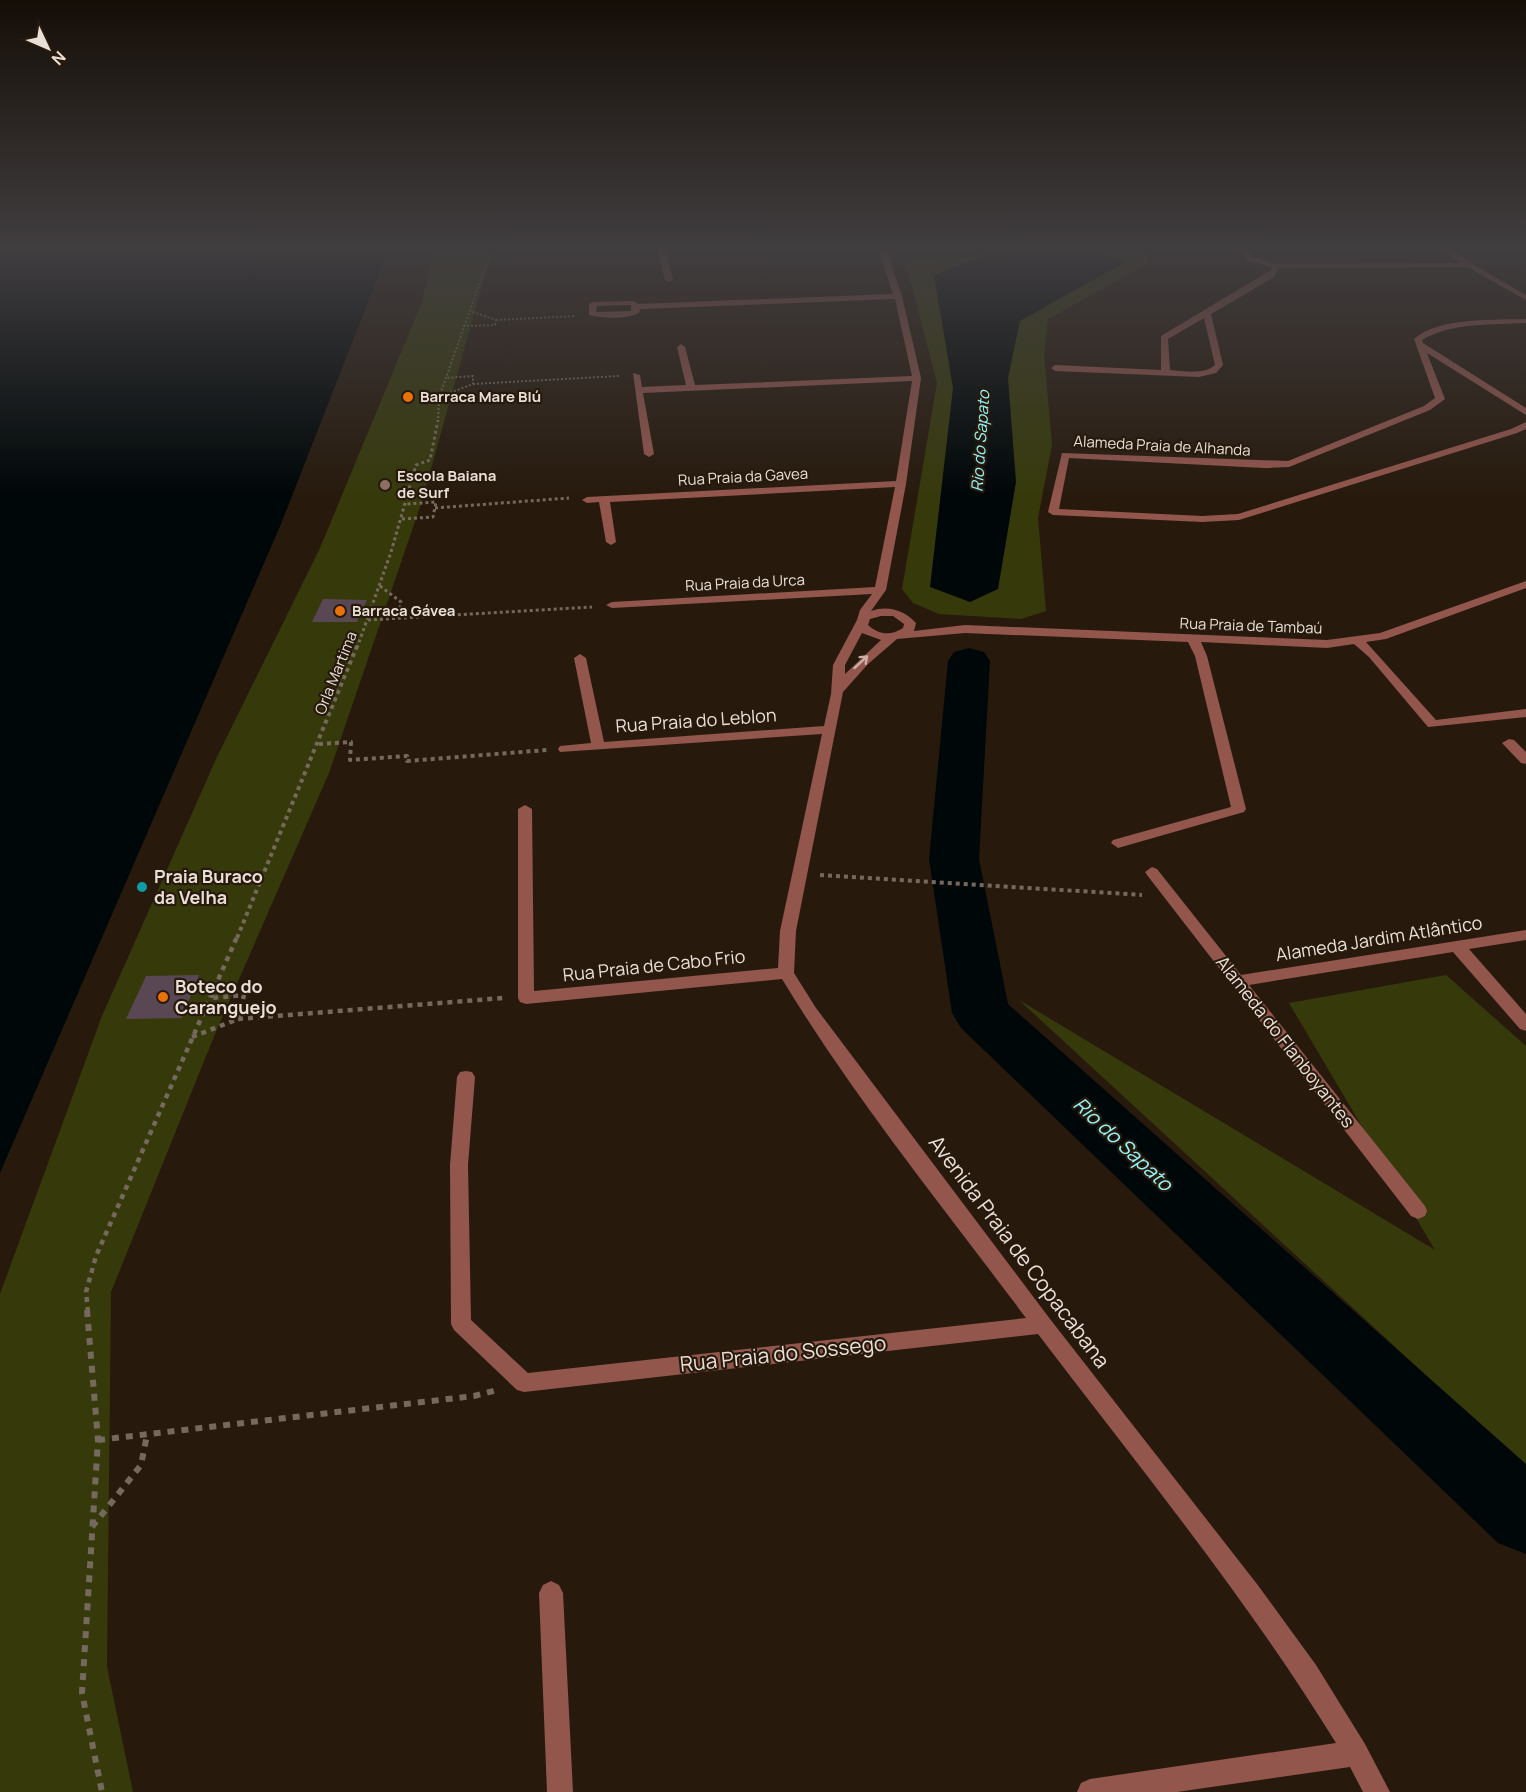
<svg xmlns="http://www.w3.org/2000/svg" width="1526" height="1792" font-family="Manrope,sans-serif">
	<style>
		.green { fill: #363a0b }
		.water { fill: #000708 }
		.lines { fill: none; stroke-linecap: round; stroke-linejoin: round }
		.river { fill: #000708; fill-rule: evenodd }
		.building { fill: #594754 }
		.path-far4 { stroke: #75695e; stroke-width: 2; stroke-dasharray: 2 2; stroke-linecap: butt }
		.path-far3 { stroke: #75695e; stroke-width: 3; stroke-dasharray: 3 3; stroke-linecap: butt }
		.path-far2 { stroke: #75695e; stroke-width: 4; stroke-dasharray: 4 4; stroke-linecap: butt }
		.path-far1 { stroke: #75695e; stroke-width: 4.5; stroke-dasharray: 5 5; stroke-linecap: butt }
		.path { stroke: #75695e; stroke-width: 6; stroke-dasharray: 7 7; stroke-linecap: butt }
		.minor { fill: #92564d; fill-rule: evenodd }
		.oneway { stroke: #cbafa7 }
		.food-dot { fill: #e8710a; stroke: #271a0d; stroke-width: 2 }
		.education-dot { fill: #8d6e63; stroke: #271a0d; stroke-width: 2 }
		.culture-dot { fill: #0f9aa8; stroke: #271a0d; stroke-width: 2 }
		.labels { text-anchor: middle; stroke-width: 4.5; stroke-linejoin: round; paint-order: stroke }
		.far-poi-label { font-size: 15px; font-weight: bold; fill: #e9dfd7; stroke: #271a0d; text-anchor: start }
		.far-street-label { font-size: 15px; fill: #e9dfd7; stroke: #271a0d }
		.far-water-label { font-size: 16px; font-style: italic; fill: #94f3f9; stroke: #271a0d }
		.street-label { font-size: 18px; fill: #e9dfd7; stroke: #271a0d }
		.poi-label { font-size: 18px; font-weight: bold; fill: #e9dfd7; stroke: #271a0d; text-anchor: start }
		.water-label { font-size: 20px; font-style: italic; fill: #94f3f9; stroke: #271a0d }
		.near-street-label { font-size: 21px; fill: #e9dfd7; stroke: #271a0d }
	</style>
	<rect width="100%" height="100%" fill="#271a0d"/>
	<path class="green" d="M434,246H493L422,501L329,773L215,1034L111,1292L107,1667L133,1792H0V1294L102,1016L217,757L320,548L422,302Z
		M984,246H1130L1144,251L1147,260L1142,267L1048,319L1044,354L1052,445L1038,518L1046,611L1021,619L939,614L913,603L902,589L937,383L905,260L973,257L983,252Z
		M1446,975L1526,1046V1474L1416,1366L1019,1000L1435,1250L1289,1003Z"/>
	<path class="water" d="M0,246H390L281,524L0,1173Z
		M997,246H1074L1127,261L1020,321L1008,378L1016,482L998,589L970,602L930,587L953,388L934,275L985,256Z"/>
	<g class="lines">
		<path class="river" d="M969,648L984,652L990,661L979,859L1008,1004L1526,1464V1554L1498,1543L961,1028L952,1013L929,859L948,661L954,652Z"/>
	</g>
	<path class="building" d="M323,599L367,600L357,622H312Z
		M199,975L182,1018L126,1019L146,976Z"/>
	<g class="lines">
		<path class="path-far4" d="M522,248L570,246
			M492,251L522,248
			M496,320L576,316
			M463,326L495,325L496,320L470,311
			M473,384L619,376
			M439,397L473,384V376L445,378
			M438,422L439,397L493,246"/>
		<path class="path-far3" d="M435,508L569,498
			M402,519L433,517L436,502L407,504
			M380,586L401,602L398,618
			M368,620L592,607
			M357,648L391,552L416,465L430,460L438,420"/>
		<path class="path-far2" d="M319,744L351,742L350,760L407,756V761L547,750
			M820,875L1142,895
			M237,938L357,646"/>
		<path class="path-far1" d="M238,1019L503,998
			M192,1037L238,1019L244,995L211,998
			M88,1312L86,1292L96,1256L237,937"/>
		<path class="path" d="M87,1310L98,1440L82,1693L102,1792
			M98,1440L474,1396L497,1390
			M92,1527L141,1465L147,1435"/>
		<path class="minor" d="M668,246H680L665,250L673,280L669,282L665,280L657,249Z
			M877,246H885L902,296L921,378L906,484L886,590L871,611C888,605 904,610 916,623L914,631L965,625L1327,640L1380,633L1526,581V588L1386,639L1366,642L1436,720L1526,709V717L1428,727L1369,657L1354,644L1327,648L1201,642L1207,656L1246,809L1244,812L1118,848L1111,843L1113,840L1231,807L1195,656L1188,642L965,633L897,639L868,664L843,692L796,931L794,973L816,1008L1050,1319L1257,1584L1316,1665L1365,1744L1390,1792H1363L1350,1767L1177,1792H1077L1081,1783L1090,1779L1336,1743C1248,1600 1140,1468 1038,1334L524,1392L517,1390L454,1330L451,1324L450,1165L457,1077L460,1072L466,1071L472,1072L475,1077L468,1165L471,1320L528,1373L1026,1318C943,1207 854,1098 782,979L526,1004L520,1002L518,998V809L525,805L532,809L534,991L778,968L780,931L822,734L560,752L558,749L560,746L591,743L574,658L580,654L586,658L604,742L824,726L831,694L833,665L857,620L860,610L872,594L612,608L606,605L612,602L875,587L895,487L610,502L616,542L611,545L606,542L599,502L587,503L582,500L587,497L896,481L912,381L643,393L654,454L649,457L644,454L633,373L640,375L642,387L686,385L677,347L681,344L685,347L695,385L912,376L895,299L640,309L639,313C626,319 603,319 589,315V304L593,302L634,301L638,304L893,294ZM631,305V311L596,312L597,306ZM881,616H893L904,624L903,628C891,636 879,635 868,625L870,619ZM862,633L881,640L845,674V665Z
			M1237,246H1243L1254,257L1275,264L1460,263L1439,246H1447L1471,263L1526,295V300L1467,267L1279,268L1273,278L1211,314L1223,365L1216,373L1199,377L1055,371L1051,368L1055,365L1161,370V336L1271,270V267L1248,261ZM1204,318L1215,365C1204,375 1184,371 1170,370L1168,339Z
			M1526,319V323C1492,325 1452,322 1422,340L1423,343L1526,408V415L1427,353L1445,399L1430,410L1289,467L1264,468L1069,458L1059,509L1202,516L1238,514L1511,429L1526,422V429L1517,433L1239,520L1202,522L1053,515L1048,512L1062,453L1288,461L1424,406L1435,398L1414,339C1439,317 1494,320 1526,319Z
			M1509,739L1514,740L1526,752V764L1521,763L1502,743Z
			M1152,867L1157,869L1241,975L1526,930V940L1469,949L1526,1014V1031L1520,1029L1453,952L1249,985L1425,1206L1427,1211L1425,1216L1418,1219L1411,1216L1147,875L1145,872Z
			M551,1581L559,1585L563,1593L573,1792H547L539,1593L543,1585Z"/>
	</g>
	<defs><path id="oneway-shaft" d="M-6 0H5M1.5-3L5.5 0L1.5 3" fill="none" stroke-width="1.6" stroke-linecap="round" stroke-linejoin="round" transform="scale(1.5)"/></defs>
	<use class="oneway" href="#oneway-shaft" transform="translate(861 662) rotate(-43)"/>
	<linearGradient id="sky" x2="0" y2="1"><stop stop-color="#150e07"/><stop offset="0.5" stop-color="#413e40"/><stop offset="1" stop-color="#413e40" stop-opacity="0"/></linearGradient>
	<rect width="1526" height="496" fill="url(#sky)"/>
	<g class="food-dot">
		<circle cx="408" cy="397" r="6"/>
		<circle cx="340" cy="611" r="6"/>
		<circle cx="163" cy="997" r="6"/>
	</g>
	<circle class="education-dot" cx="385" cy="485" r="6"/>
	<circle class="culture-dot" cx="142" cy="887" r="6"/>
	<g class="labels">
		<g class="far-poi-label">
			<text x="420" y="402">Barraca Mare Blú</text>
			<text x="397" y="481">Escola Baiana<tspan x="397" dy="17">de Surf</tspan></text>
			<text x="352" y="616">Barraca Gávea</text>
		</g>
		<g class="far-street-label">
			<text transform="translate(1162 446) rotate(3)" y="5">Alameda Praia de Alhanda</text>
			<text transform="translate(743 477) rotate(-3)" y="5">Rua Praia da Gavea</text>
			<text transform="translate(745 583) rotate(-3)" y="5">Rua Praia da Urca</text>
			<text transform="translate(1251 626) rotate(2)" y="5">Rua Praia de Tambaú</text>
			<text transform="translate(336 673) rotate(-68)" y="5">Orla Martima</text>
		</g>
		<g class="far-water-label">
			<text transform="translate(980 441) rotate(-86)" y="6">Rio do Sapato</text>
		</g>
		<g class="street-label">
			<text transform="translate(696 721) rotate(-4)" y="6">Rua Praia do Leblon</text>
			<text transform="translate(1379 939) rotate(-9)" y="6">Alameda Jardim Atlântico</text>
			<text transform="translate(654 966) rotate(-6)" y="6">Rua Praia de Cabo Frio</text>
			<text transform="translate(1285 1042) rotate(52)" y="6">Alameda do Flanboyantes</text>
		</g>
		<g class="poi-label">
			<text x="154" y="883">Praia Buraco<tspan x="154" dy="21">da Velha</tspan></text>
			<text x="175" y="993">Boteco do<tspan x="175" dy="21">Caranguejo</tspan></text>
		</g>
		<g class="water-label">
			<text transform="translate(1123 1144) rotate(43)" y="7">Rio do Sapato</text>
		</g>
		<g class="near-street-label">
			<text transform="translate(1019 1252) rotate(53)" y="7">Avenida Praia de Copacabana</text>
			<text transform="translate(783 1354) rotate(-6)" y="7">Rua Praia do Sossego</text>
		</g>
	</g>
	<g transform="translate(48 48) rotate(134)" stroke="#271a0d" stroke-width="4.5" paint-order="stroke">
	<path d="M0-4.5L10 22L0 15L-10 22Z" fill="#e9dfd7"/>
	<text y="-9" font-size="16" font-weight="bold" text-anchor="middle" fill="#e9dfd7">N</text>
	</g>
</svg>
